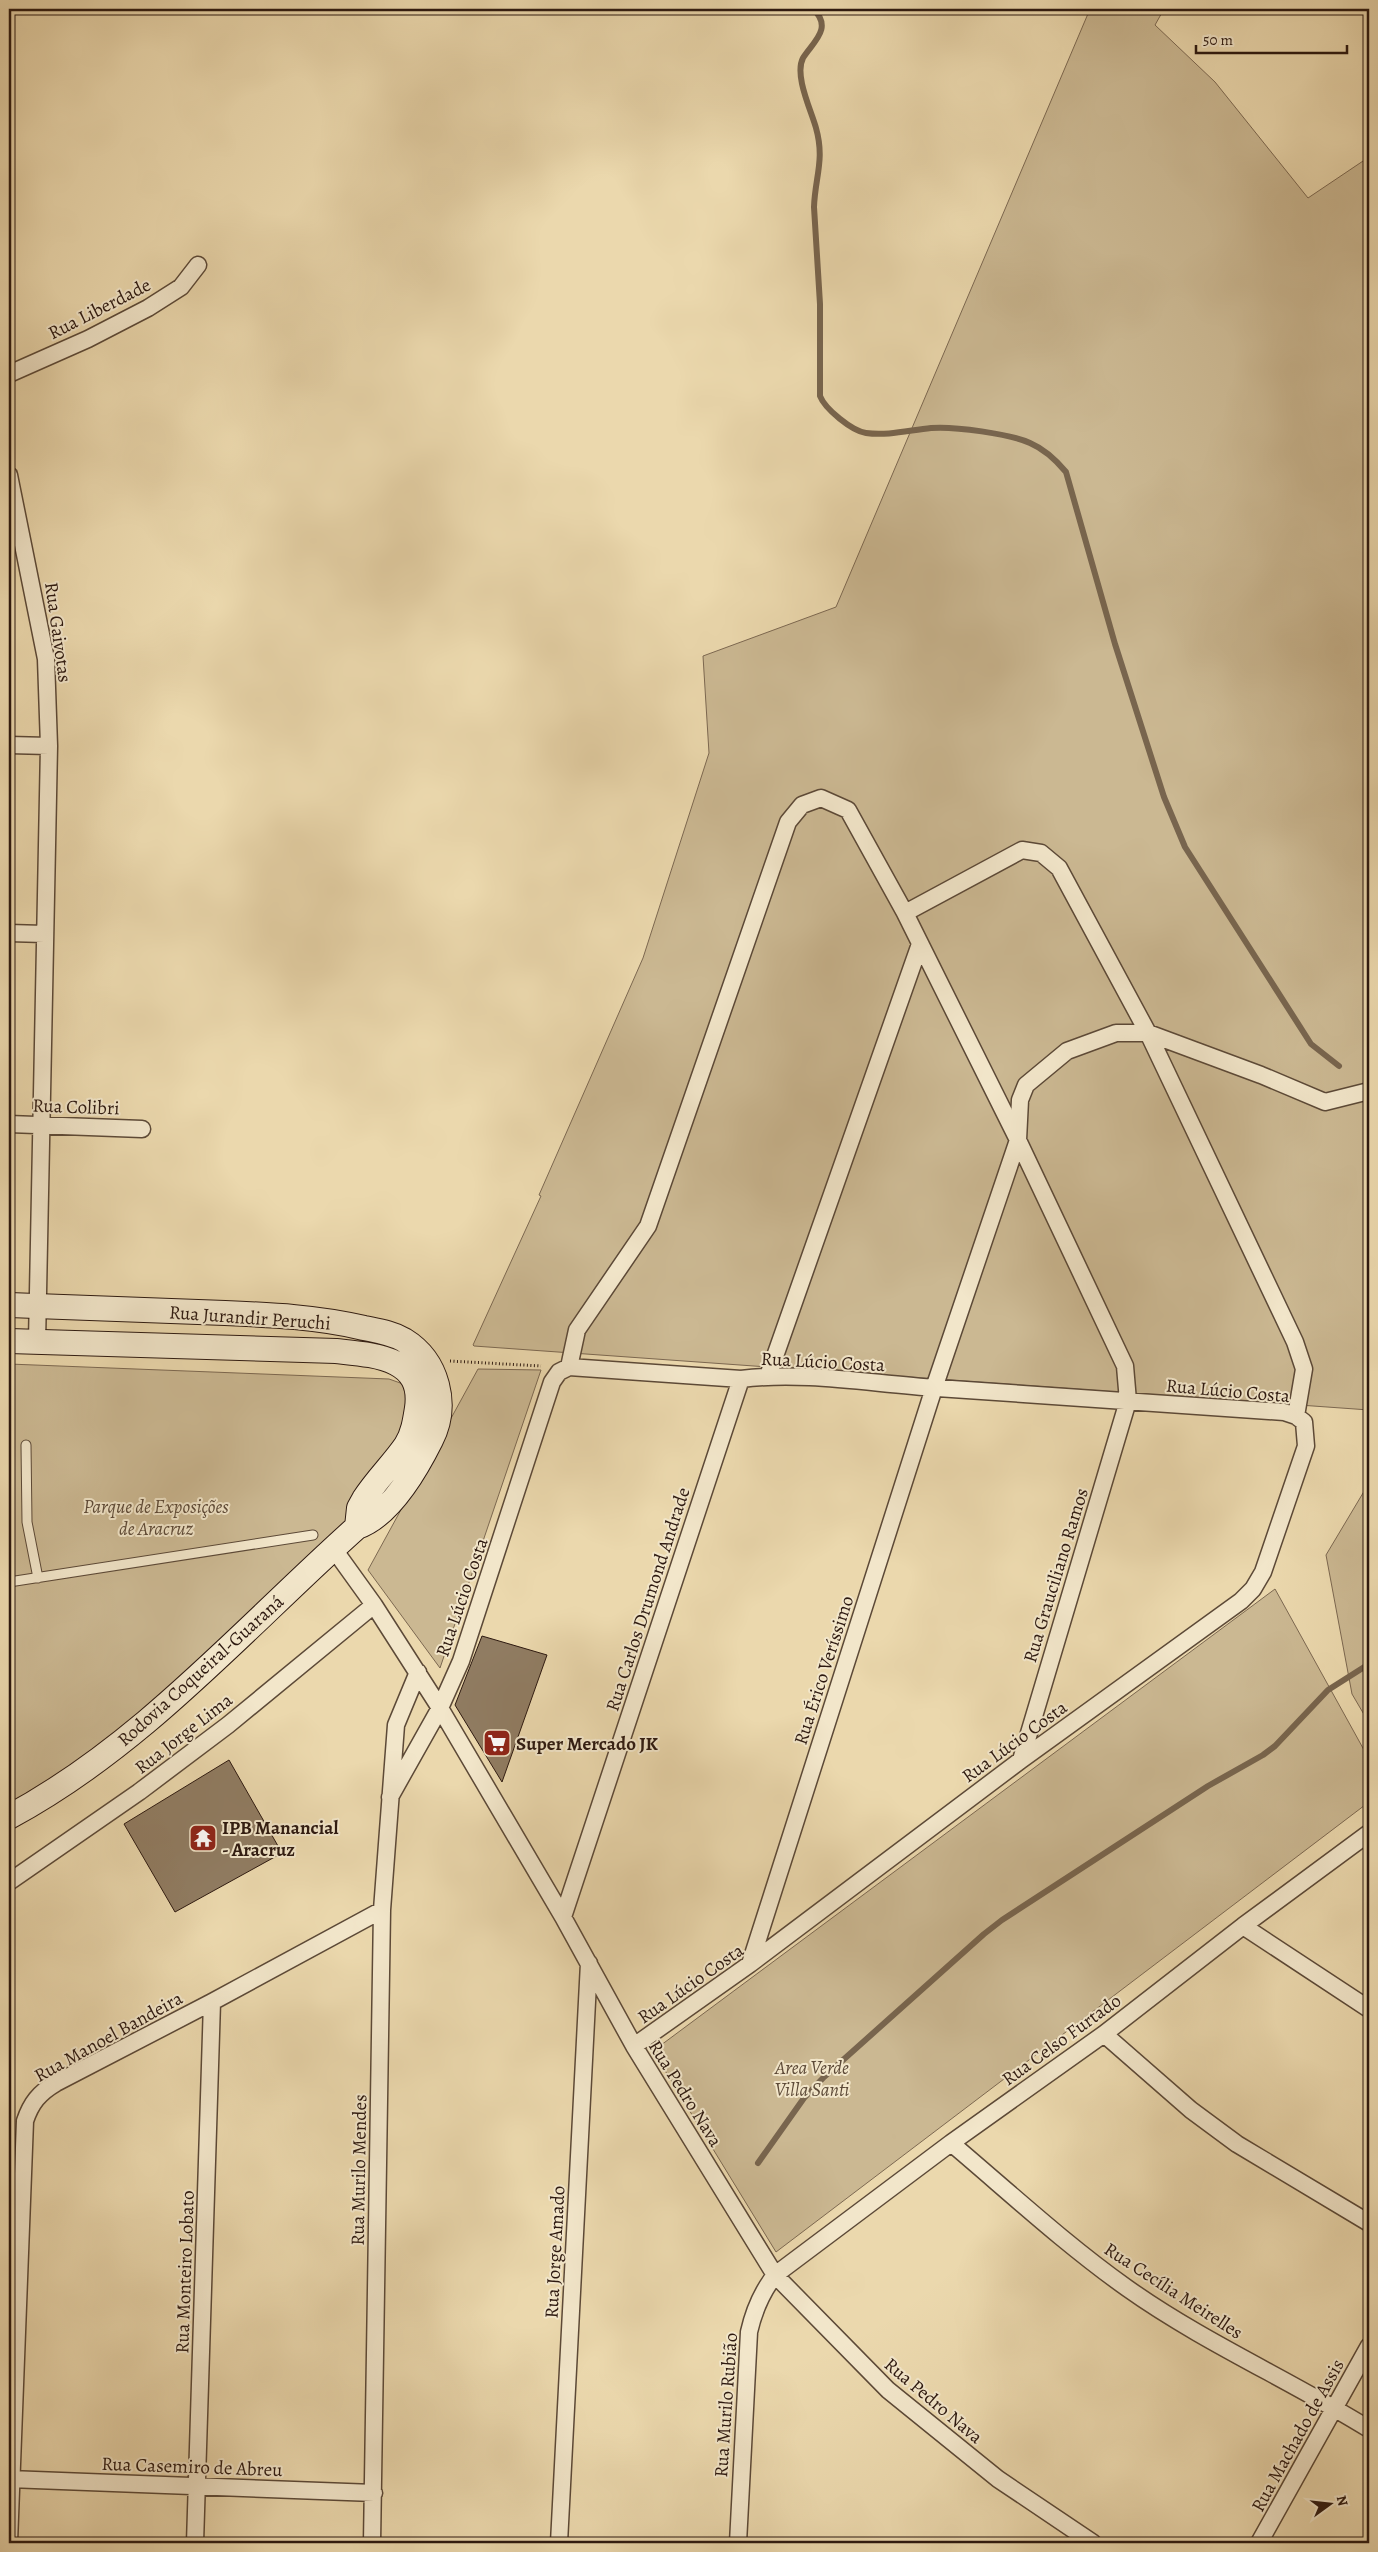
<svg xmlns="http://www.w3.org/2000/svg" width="1378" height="2552" font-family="Alegreya,serif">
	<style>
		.green { fill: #cbb892; stroke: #7c6851 }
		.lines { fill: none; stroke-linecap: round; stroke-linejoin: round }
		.stream { stroke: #78654e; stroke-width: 6 }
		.building { fill: #907c62; stroke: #2d1910 }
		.lane-casing { stroke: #5c4937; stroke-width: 11 }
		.street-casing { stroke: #5c4937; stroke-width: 19 }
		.secondary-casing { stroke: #2d1910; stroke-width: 26 }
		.path { stroke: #2d1910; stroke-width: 3; stroke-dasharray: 1 2.5; stroke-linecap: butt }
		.lane { stroke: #f2e6ca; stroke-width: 9 }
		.street { stroke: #f2e6ca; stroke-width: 16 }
		.secondary { stroke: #f2e6ca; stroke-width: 24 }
		.labels { text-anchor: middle; stroke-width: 4; stroke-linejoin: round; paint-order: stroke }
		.street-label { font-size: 19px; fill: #2d1910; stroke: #f2e6ca }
		.park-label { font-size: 19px; font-style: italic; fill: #5c4937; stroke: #f2e6ca }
		.poi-label { font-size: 19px; font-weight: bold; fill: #2d1910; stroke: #f2e6ca; text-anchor: start }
	</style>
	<rect width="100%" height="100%" fill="#ebd8ad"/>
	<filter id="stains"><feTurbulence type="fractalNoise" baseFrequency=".004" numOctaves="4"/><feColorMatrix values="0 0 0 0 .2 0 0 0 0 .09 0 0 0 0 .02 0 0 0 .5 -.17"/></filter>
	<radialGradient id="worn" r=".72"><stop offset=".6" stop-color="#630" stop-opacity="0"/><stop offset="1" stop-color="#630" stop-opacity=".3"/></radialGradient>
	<path class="green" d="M1090,9H1164L1155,25L1215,82L1308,198L1369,157V1410L474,1346L473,1345L541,1196L539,1195L643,958L709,753L703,656L836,607Z
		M9,1364L389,1379L406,1385L421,1408L340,1539L201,1678L9,1812Z
		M478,1369L541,1370L440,1668L368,1570Z
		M1369,1483V1723L1352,1694L1326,1555Z
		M1275,1589L1369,1759V1802L776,2252L653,2051Z"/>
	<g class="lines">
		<path class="stream" d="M813,9C834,28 812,43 803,58C794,75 811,110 816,128C825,160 815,177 814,207L820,304V396C825,409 852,431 866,433C888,436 910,430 931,428C954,426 1010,434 1030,443C1044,449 1056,460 1066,472L1115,644L1164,797L1185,847L1311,1044L1339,1066
			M758,2163L804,2098L824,2077L984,1934L1002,1920L1208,1786L1263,1755L1275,1746L1328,1690L1369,1664"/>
	</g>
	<path class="building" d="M482,1636L547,1655L502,1782L455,1705Z
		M229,1760L282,1853L175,1912L124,1824Z"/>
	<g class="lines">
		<defs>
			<path id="lane" d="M26,1445L27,1522L38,1578
				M9,1582L313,1535"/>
			<path id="street" d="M9,374L88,339L148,308L181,287L198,265
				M9,475L46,659L49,746L37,1342
				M9,745L49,746
				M905,913L1022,850L1041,853L1059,868L1148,1033L1295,1342L1304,1369L1296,1416
				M9,933L44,934
				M9,1124L142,1129
				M569,1367L577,1330L648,1226L788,822L802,805L821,798L848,810L905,913L1018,1140L1125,1366L1128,1401L1021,1760
				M768,1376L920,944
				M333,1548L374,1605L440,1708L563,1917L634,2046L775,2275L888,2390L998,2479L1093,2543
				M390,1797L440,1708L461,1661L552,1382L559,1372L569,1367L741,1379C806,1371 872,1384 937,1388C1052,1397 1168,1404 1284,1412L1296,1416L1304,1422L1306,1446L1263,1572L1253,1589L1241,1601L1021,1760L750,1964L634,2046
				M9,1882L139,1792L228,1725L374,1605
				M563,1917L741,1379
				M1243,1926L1369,2009
				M750,1964L934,1388L1018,1140L1020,1100L1026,1085L1067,1051L1116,1033H1148L1261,1075L1325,1102L1369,1091
				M1104,2034L1191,2110L1237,2144L1369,2223
				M951,2143C1009,2192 1065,2244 1127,2288C1203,2342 1290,2380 1369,2429
				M9,2479L374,2493
				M9,2543L25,2121C31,2103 39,2093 56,2083L212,2002L382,1910
				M195,2543L212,2002
				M372,2543L382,1910L396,1725L418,1672
				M559,2543L589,1963
				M738,2543L749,2332C754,2310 761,2293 775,2275L951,2143L1104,2034L1243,1926L1369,1833
				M1259,2543L1369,2346"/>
			<path id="secondary" d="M9,1305C81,1307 153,1310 225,1313C272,1315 318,1317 364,1328C378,1331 392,1333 404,1340C438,1361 449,1405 431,1440C416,1470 390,1516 357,1527C245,1627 143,1745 9,1817
				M9,1341L336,1351C373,1355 424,1357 417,1408C415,1421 413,1434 406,1445C393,1464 376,1480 364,1499L359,1508L357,1527"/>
		</defs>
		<use href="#lane" class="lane-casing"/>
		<use href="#street" class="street-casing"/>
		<use href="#secondary" class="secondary-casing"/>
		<path class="path" d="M450,1361L541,1366"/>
		<use href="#lane" class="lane"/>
		<use href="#street" class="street"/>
		<use href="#secondary" class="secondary"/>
	</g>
	<defs>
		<symbol id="supermarket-square" viewBox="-11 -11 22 22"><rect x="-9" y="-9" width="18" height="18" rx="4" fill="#8f2418" stroke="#f2e6ca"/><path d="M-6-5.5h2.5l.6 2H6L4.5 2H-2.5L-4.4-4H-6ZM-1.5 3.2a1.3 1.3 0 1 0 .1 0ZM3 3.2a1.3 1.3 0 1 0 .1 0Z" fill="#fff"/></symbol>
		<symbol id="temple-square" viewBox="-11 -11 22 22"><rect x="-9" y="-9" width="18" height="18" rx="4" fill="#8f2418" stroke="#f2e6ca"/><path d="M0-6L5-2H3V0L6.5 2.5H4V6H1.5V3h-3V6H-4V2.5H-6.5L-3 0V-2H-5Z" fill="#fff"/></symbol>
	</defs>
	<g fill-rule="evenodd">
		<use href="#supermarket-square" x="481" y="1727" width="32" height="32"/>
		<use href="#temple-square" x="187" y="1822" width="32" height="32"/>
	</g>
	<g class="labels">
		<g class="street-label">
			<text transform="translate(99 308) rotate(-27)" y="7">Rua Liberdade</text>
			<text transform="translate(59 632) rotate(82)" y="7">Rua Gaivotas</text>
			<text transform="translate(76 1106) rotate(2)" y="7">Rua Colibri</text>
			<text transform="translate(250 1317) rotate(4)" y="7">Rua Jurandir Peruchi</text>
			<text transform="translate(823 1361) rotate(3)" y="7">Rua Lúcio Costa</text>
			<text transform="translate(1228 1390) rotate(5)" y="7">Rua Lúcio Costa</text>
			<text transform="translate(1055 1575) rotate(-73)" y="7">Rua Grauciliano Ramos</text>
			<text transform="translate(461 1597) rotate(-71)" y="7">Rua Lúcio Costa</text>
			<text transform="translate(647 1599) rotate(-72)" y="7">Rua Carlos Drumond Andrade</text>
			<text transform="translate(200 1670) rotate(-42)" y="7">Rodovia Coqueiral-Guaraná</text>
			<text transform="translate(823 1670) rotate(-72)" y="7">Rua Érico Veríssimo</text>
			<text transform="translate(183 1733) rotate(-38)" y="7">Rua Jorge Lima</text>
			<text transform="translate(1014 1741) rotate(-36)" y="7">Rua Lúcio Costa</text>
			<text transform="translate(690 1983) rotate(-35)" y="7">Rua Lúcio Costa</text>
			<text transform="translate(108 2036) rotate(-29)" y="7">Rua Manoel Bandeira</text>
			<text transform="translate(1061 2039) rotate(-36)" y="7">Rua Celso Furtado</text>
			<text transform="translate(686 2093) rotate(58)" y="7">Rua Pedro Nava</text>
			<text transform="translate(358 2170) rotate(-89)" y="7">Rua Murilo Mendes</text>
			<text transform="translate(554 2252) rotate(-87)" y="7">Rua Jorge Amado</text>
			<text transform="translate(184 2272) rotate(-88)" y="7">Rua Monteiro Lobato</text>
			<text transform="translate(1174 2290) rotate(33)" y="7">Rua Cecília Meirelles</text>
			<text transform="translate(934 2400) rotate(40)" y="7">Rua Pedro Nava</text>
			<text transform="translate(725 2405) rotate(-86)" y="7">Rua Murilo Rubião</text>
			<text transform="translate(1297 2435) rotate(-61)" y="7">Rua Machado de Assis</text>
			<text transform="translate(192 2466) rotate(2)" y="7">Rua Casemiro de Abreu</text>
		</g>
		<g class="park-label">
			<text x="156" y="1513">Parque de Exposições<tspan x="156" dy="22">de Aracruz</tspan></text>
			<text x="812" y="2074">Area Verde<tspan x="812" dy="22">Villa Santi</tspan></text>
		</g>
		<g class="poi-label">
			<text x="516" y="1750">Super Mercado JK</text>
			<text x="222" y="1834">IPB Manancial<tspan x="222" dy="22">- Aracruz</tspan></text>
		</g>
	</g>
	<rect width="1378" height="2552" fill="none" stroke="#ebd8ad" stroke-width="30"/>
	<rect x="10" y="10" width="1358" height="2532" fill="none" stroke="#2d1910" stroke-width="2.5"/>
	<rect x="15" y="15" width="1348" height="2522" fill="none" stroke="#2d1910"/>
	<g transform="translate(1330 2504) rotate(75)" stroke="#f2e6ca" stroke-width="4" paint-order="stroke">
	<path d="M0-4L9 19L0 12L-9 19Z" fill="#2d1910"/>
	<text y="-8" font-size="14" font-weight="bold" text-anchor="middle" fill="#2d1910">N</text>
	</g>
	<path d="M1196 45v8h151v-8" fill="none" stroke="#2d1910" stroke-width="2.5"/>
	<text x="1203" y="45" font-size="15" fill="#2d1910" stroke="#f2e6ca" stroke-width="4" paint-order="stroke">50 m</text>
	<rect width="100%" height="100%" filter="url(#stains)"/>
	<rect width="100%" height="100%" fill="url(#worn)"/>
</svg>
